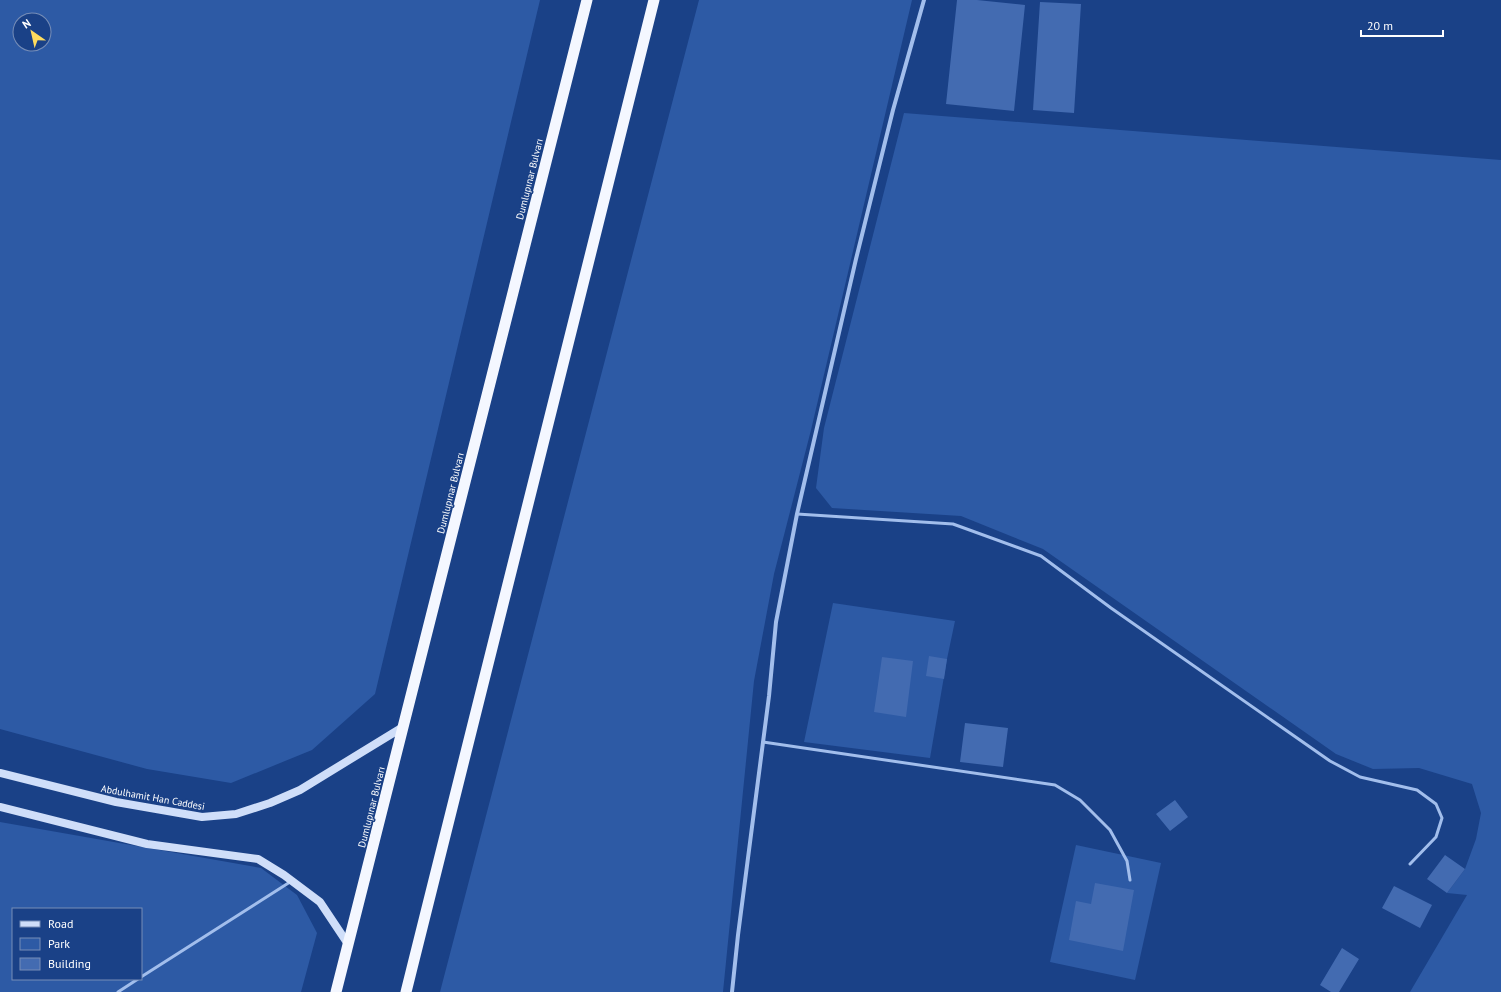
<svg xmlns="http://www.w3.org/2000/svg" width="1501" height="992" font-family="'PT Sans',sans-serif">
	<style>
		.green { fill: #2d5aa5; fill-rule: evenodd }
		.building { fill: #436bb1 }
		.lines { fill: none; stroke-linecap: round; stroke-linejoin: round }
		.service { stroke: #a2beec; stroke-width: 3 }
		.minor { stroke: #a2beec; stroke-width: 4 }
		.secondary { stroke: #cfdef9; stroke-width: 8 }
		.trunk { stroke: #f4f7ff; stroke-width: 11 }
		.labels { text-anchor: middle; stroke-width: 3; stroke-linejoin: round; paint-order: stroke }
		.street-label { font-size: 10px; fill: #fff; stroke: #1a4187 }
	</style>
	<rect width="100%" height="100%" fill="#1a4187"/>
	<path class="green" d="M0,0H540L375,694L312,750L231,783L147,769L0,729ZM20,20H44V44H20Z
		M699,0H912L811,430L774,574L754,681L723,992H440Z
		M904,113L1501,160V992H1410L1467,895L1447,893L1465,869L1476,839L1481,813L1472,784L1419,768L1373,769L1336,754L1043,549L961,516L832,508L816,488L824,428Z
		M833,603L955,621L947,659L930,758L804,742Z
		M0,822L261,868L297,895L317,933L301,992H0ZM13,909H141V979H13Z
		M1076,845L1161,863L1135,980L1050,962Z"/>
	<path class="building" d="M957,0H977L1025,5L1014,111L946,104Z
		M1040,2L1081,4L1074,113L1033,110Z
		M929,656L947,659L944,679L926,676Z
		M882,657L913,661L906,717L874,712Z
		M965,723L1008,728L1003,767L960,762Z
		M1175,800L1188,817L1170,831L1156,814Z
		M1445,855L1465,869L1447,893L1427,879Z
		M1095,883L1134,890L1123,951L1069,940L1076,901L1091,904Z
		M1394,886L1432,905L1420,928L1382,908Z
		M1342,948L1359,959L1339,992H1331L1320,985Z"/>
	<g class="lines">
		<path class="service" d="M797,514L953,524L1041,556L1111,608L1330,761L1360,777L1417,790L1436,804L1442,818L1436,837L1410,864
			M763,742L1055,785L1080,800L1110,830L1127,861L1130,880
			M141,977L290,882
			M118,992L138,979"/>
		<path class="minor" d="M732,992L738,935L769,696L776,622L797,514L856,259L893,110L924,0"/>
		<path class="secondary" d="M0,773L116,802L202,817L236,814L270,803L300,790L403,727
			M0,807L147,844L258,859L284,875L320,902L348,944"/>
		<path class="trunk" d="M336,992L587,0
			M406,992L654,0"/>
	</g>
	<g class="labels">
		<g class="street-label">
			<text transform="translate(529 179) rotate(-76)" y="4">Dumlupınar Bulvarı</text>
			<text transform="translate(450 493) rotate(-76)" y="4">Dumlupınar Bulvarı</text>
			<text transform="translate(153 797) rotate(10)" y="4">Abdulhamit Han Caddesi</text>
			<text transform="translate(371 807) rotate(-76)" y="4">Dumlupınar Bulvarı</text>
		</g>
	</g>
	<rect x="12" y="908" width="130" height="72" fill="#1a4187" stroke="#768db7"/>
	<rect x="20" y="921" width="20" height="6" fill="#cfdef9" stroke="#768db7"/>
	<text x="48" y="928" font-size="12" fill="#ffffff">Road</text>
	<rect x="20" y="938" width="20" height="12" fill="#2d5aa5" stroke="#768db7"/>
	<text x="48" y="948" font-size="12" fill="#ffffff">Park</text>
	<rect x="20" y="958" width="20" height="12" fill="#436bb1" stroke="#768db7"/>
	<text x="48" y="968" font-size="12" fill="#ffffff">Building</text>
	<g transform="translate(32 32) rotate(326)"><circle r="19" fill="#1a4187" stroke="#768db7"/>
	<path d="M0-3L7 15L0 10L-7 15Z" fill="#fedc5e"/>
	<text y="-6" font-size="11" font-weight="bold" text-anchor="middle" fill="#ffffff">N</text>
	</g>
	<path d="M1361 30v6h82v-6" fill="none" stroke="#ffffff" stroke-width="2"/>
	<text x="1367" y="30" font-size="12" fill="#ffffff" stroke="#1a4187" stroke-width="3" paint-order="stroke">20 m</text>
</svg>
